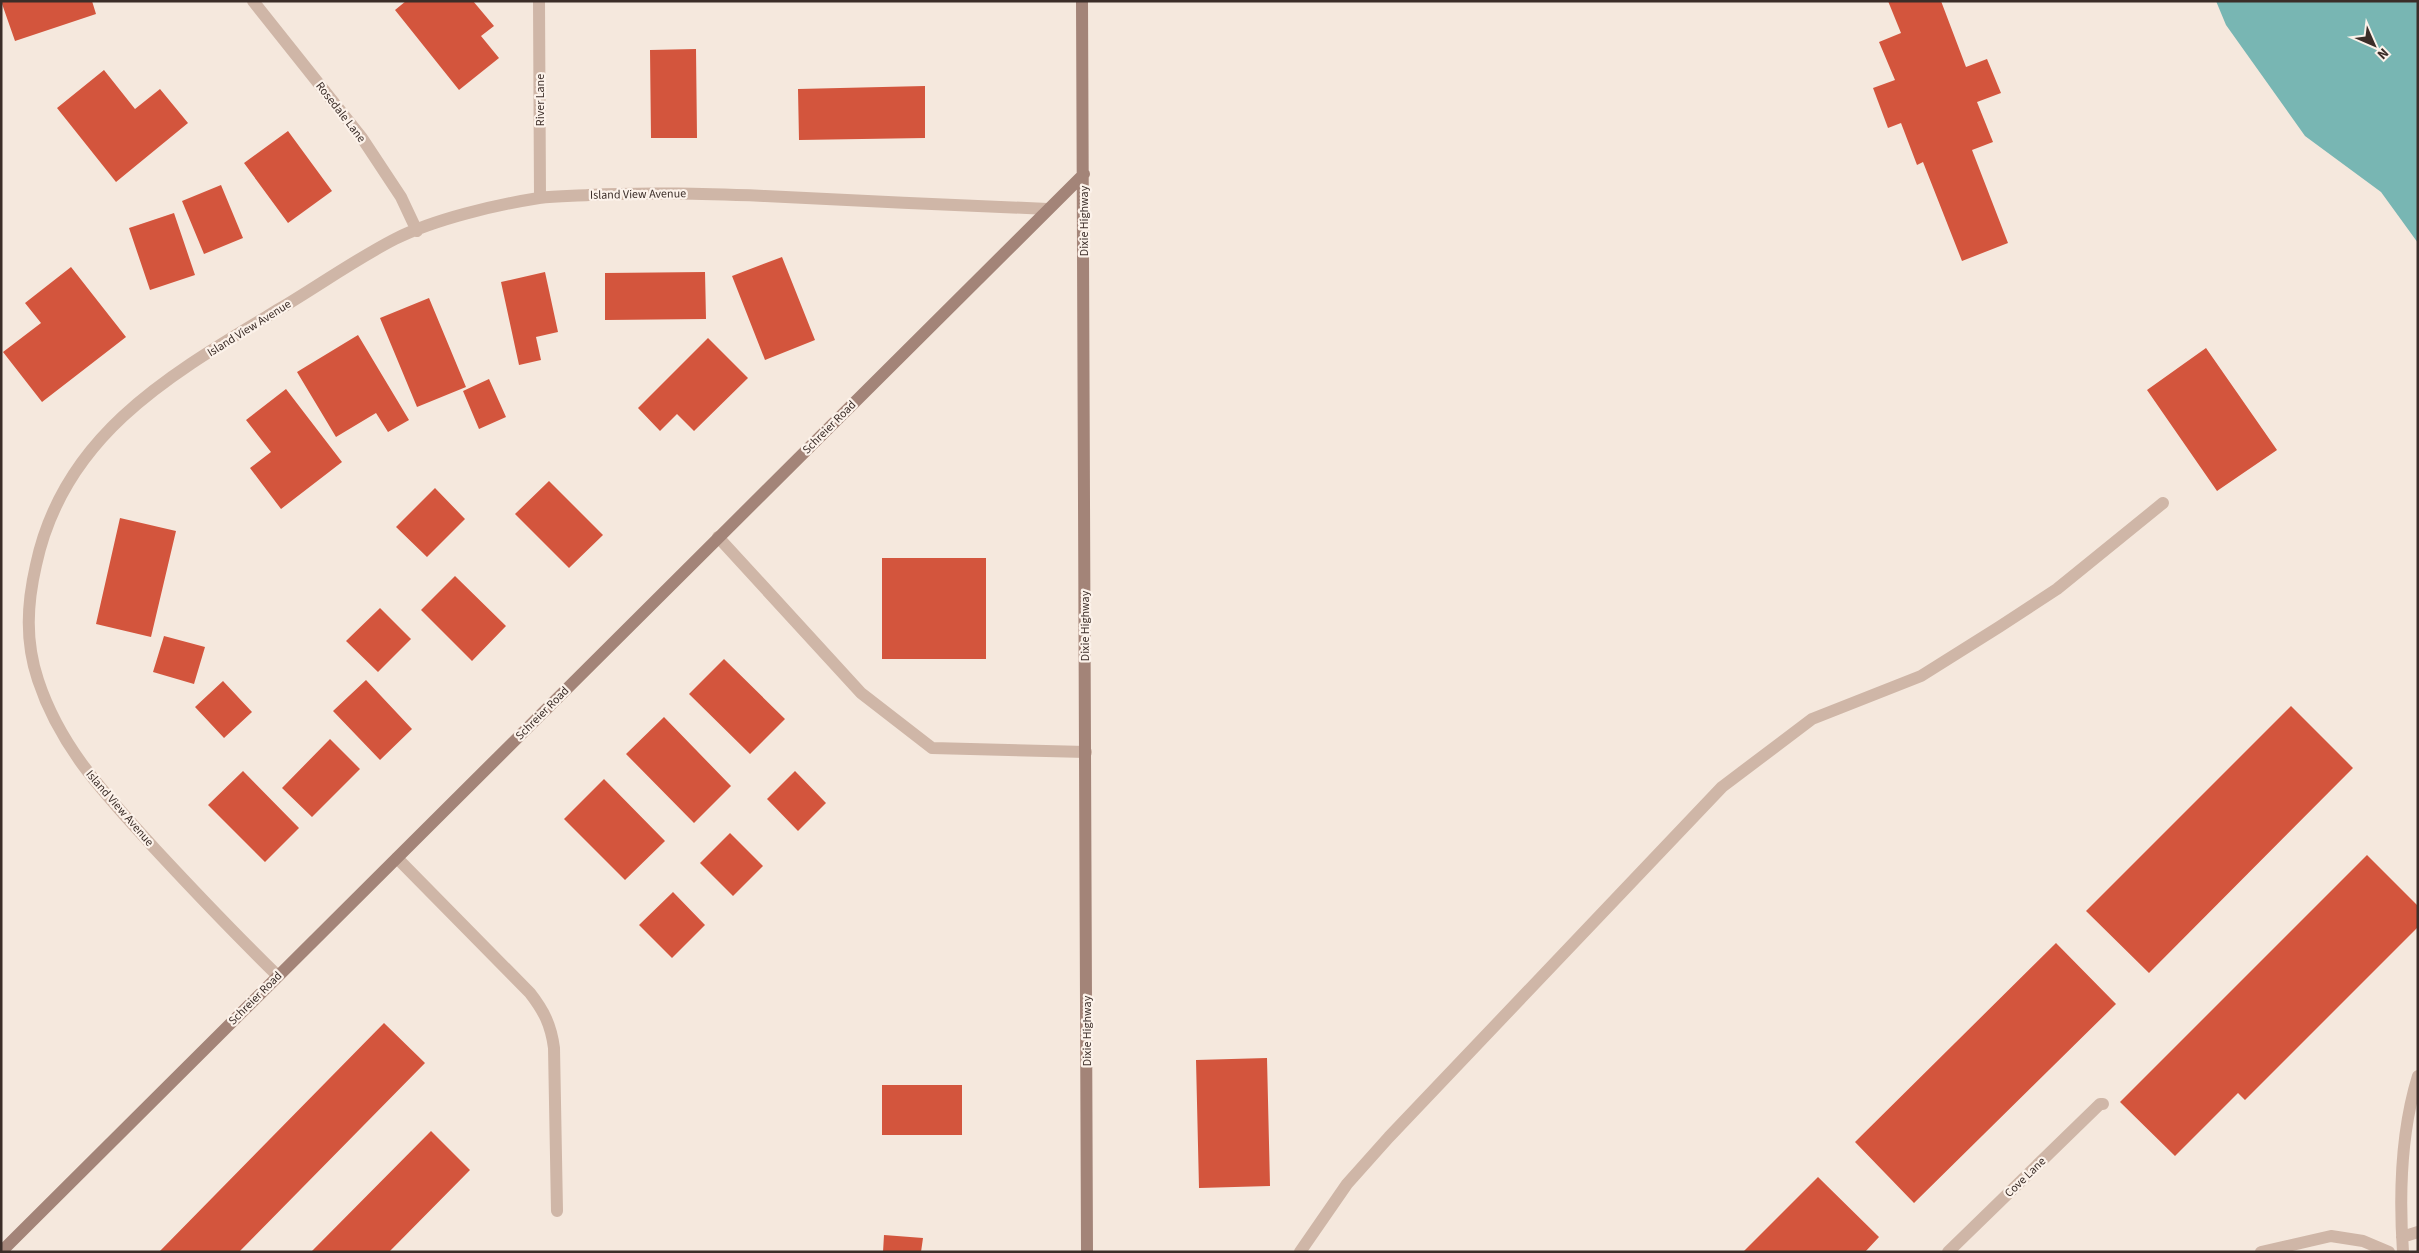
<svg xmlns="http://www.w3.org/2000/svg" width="2419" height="1253" font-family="'Source Sans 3',sans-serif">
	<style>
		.water { fill: #78b6b3 }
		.building { fill: #d3553d }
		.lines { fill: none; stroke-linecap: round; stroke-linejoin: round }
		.lane { stroke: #cfb6a7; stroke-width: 12 }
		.street { stroke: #cfb6a7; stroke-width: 12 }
		.secondary { stroke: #a38478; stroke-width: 12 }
		.labels { text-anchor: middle; stroke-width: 4.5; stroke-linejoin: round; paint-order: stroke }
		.street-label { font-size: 12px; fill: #3b2d28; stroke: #fcf2ea }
	</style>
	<rect width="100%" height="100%" fill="#f5e8dd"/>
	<path class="water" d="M2216,1H2418V243L2381,192L2305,136L2226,25Z"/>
	<path class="building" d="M1,1H92L96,14L15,41Z
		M406,1H473L494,26L481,36L499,58L459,90L395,10Z
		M1888,1H1941L1966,67L1987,59L2001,93L1977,102L1993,142L1972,150L2008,243L1962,261L1923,162L1917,165L1901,123L1888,128L1873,88L1895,80L1879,42L1901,33Z
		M696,49L697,138H651L650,50Z
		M104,70L135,109L160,89L188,123L116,182L57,108Z
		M925,86V138L799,140L798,89Z
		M288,131L332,191L288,223L244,163Z
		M221,185L243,238L204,254L182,201Z
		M174,213L195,275L150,290L129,228Z
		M782,257L815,340L765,360L732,276Z
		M71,267L126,337L42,402L3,352L41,323L25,303Z
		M545,272L558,332L536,337L541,360L519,365L501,282Z
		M705,272L706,319L605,320V273Z
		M429,298L466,387L417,407L380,318Z
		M358,335L409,420L388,432L376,413L336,437L297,372Z
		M708,338L748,378L694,431L677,414L660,431L638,408Z
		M2206,348L2277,450L2217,491L2147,390Z
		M489,379L506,417L479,429L463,391Z
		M286,389L342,462L281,509L250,468L271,452L246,420Z
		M549,481L603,535L569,568L515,514Z
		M435,488L465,519L427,557L396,527Z
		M120,518L176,531L151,637L96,624Z
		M882,558H986V659H882Z
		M455,576L506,626L472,661L421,610Z
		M380,608L411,639L378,672L346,641Z
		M164,636L205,647L194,684L153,672Z
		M724,659L785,719L750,754L689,694Z
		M366,680L412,729L380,760L333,711Z
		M223,681L252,712L224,738L195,707Z
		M2291,706L2353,768L2149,973L2086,911Z
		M664,717L731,786L694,823L626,754Z
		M330,739L360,769L312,817L282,788Z
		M243,771L299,828L265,862L208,805Z
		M795,771L826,803L798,831L767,799Z
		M604,779L665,841L625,880L564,819Z
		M730,833L763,866L733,896L700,863Z
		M2367,855L2418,906V927L2245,1100L2238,1093L2175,1156L2120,1102Z
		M673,892L705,925L672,958L639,925Z
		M2056,943L2116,1004L1914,1203L1855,1142Z
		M384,1023L425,1063L239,1252H159Z
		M1267,1058L1270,1186L1199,1188L1196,1060Z
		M882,1085H962V1135H882Z
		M431,1131L470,1170L389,1252H311Z
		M1818,1177L1879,1237L1865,1252H1743Z
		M884,1235L923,1238L921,1252H883Z"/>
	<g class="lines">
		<path class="lane" d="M718,537L861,693L932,748L1086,752
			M397,858L530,993C544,1011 551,1025 554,1048L557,1211
			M2402,1237L2418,1232
			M1300,1252L1347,1184L1389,1137L1722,787L1812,719L1921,676L1999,627L2057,589L2163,503
			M2261,1252L2331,1236L2363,1241L2389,1252
			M2403,1252C2399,1194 2401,1131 2418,1076"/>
		<path class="street" d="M253,1L362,138L401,197L417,231
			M539,1L540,198
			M278,976C236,935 196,893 156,850C108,797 61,750 38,680C25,641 27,604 36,565C64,433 173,373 281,308C318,286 356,259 395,239C435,219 495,205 539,198C556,196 573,196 589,195C648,192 706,194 765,196C859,201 954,205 1048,209
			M1948,1252L2100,1104H2103"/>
		<path class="secondary" d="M1082,1L1087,1252
			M1,1252L1084,174"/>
	</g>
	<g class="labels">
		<g class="street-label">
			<text transform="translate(540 100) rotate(-90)" y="4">River Lane</text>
			<text transform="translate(341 112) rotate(52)" y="4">Rosedale Lane</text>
			<text transform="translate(638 194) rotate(-1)" y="4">Island View Avenue</text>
			<text transform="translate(1084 221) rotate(-90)" y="4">Dixie Highway</text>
			<text transform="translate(249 328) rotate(-32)" y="4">Island View Avenue</text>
			<text transform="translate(829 427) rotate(-45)" y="4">Schreier Road</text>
			<text transform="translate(1085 626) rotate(-90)" y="4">Dixie Highway</text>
			<text transform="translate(542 713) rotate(-45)" y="4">Schreier Road</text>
			<text transform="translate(120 808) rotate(49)" y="4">Island View Avenue</text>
			<text transform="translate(255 998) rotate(-45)" y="4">Schreier Road</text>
			<text transform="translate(1087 1031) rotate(-90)" y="4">Dixie Highway</text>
			<text transform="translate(2025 1177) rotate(-44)" y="4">Cove Lane</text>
		</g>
	</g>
	<rect width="2419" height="1253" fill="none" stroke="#3b2d28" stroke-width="5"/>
	<g transform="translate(2374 45) rotate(135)" stroke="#fcf2ea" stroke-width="4" paint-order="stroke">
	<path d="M0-4L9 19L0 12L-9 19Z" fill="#3b2d28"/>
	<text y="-8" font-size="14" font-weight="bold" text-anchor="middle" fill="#3b2d28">N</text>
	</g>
</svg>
